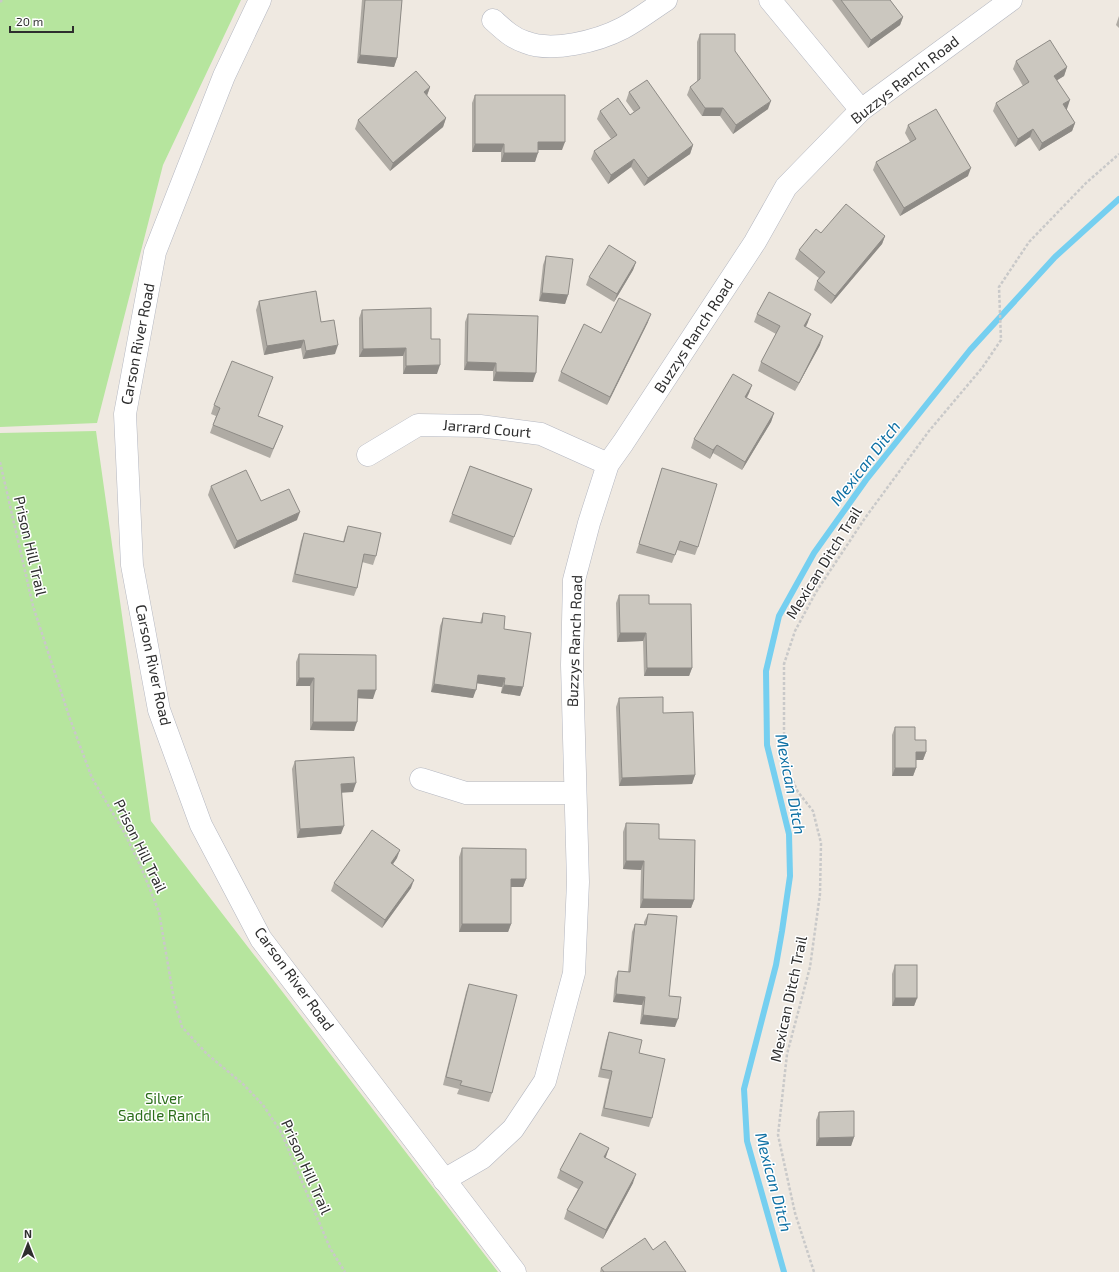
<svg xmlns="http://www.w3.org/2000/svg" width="1119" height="1272" viewBox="0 0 1119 1272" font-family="'Exo 2',sans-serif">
<rect width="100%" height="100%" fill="#efe9e1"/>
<g fill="#b6e59e">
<path d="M 0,0 L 241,0 L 163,165 L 97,423 L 0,427 Z"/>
<path d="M 96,431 L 151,821 L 498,1272 L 0,1272 L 0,433 Z"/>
</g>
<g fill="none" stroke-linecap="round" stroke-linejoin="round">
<path stroke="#75cff0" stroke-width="6" d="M 784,1272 L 747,1141 L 744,1089 L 776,965 L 782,931 L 790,876 L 789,834 L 767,745 L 766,671 L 779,616 L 814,553 L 866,480 L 970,350 L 1055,257 L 1119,199"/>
<g stroke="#b4b7c1" stroke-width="23">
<g id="minor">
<path d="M 260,0 L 224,76 L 155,252 L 125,414 L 132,565 L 159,710 L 201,825 L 261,939 L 515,1272"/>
<path d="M 770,0 L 861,110"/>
<path d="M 493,20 C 503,29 512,38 525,42 C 552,53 598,41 623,28 C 638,20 652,9 666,0"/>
<path d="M 368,455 L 418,425 L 480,426 L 541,434 L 608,464"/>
<path d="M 421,779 L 466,793 L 575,793"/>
<path d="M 444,1180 L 482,1158 L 513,1129 L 545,1081 L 574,973 L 578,882 L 572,665 L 574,580 L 589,523 L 608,464 L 623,443 L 755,242 L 786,187 L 861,110 L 1011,0"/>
</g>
</g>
<g stroke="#c9c9c9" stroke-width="2.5" stroke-dasharray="3 2" stroke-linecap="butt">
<path d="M 0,2 L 2,0"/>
<path d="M 0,462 L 33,606 L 70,719 L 92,778 L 124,832 L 141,867 L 159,912 L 174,1000 L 182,1027 L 207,1054 L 243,1084 L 263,1105 L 281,1132 L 330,1248 L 345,1272"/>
<path d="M 814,1272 L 795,1213 L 778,1135 L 787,1054 L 810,967 L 820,894 L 821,843 L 813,811 L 798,792 L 786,766 L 784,732 L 784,664 L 795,631 L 816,592 L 865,518 L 929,431 L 982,368 L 1001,340 L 999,287 L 1029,242 L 1086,183 L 1119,154"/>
</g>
<use href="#minor" stroke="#fff" stroke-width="22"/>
</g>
<g fill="#afaba4">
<path d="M 362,0 L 402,0 L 397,58 L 394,67 L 357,63 Z"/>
<path d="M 832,0 L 890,0 L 903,17 L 900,25 L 868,48 Z"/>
<path d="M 1119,16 L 1119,28 L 1116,25 Z"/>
<path d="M 700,34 L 735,51 L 768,109 L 733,134 L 720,116 L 702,116 L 687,95 L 690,87 L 697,82 L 697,42 Z"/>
<path d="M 1016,61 L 1067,67 L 1064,76 L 1057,80 L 1067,109 L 1066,109 L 1075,123 L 1072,131 L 1039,151 L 1030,137 L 1015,147 L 993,111 L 996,103 L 1023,86 L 1013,69 Z"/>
<path d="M 430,87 L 427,96 L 446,118 L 443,127 L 390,171 L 355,129 L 358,120 Z"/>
<path d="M 629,92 L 693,145 L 690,154 L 644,186 L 631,167 L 608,184 L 591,159 L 594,151 L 611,139 L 597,119 L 600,111 L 630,115 L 634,112 L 626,101 Z"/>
<path d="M 475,95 L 562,150 L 538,150 L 535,162 L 501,162 L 501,152 L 472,152 L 472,103 Z"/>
<path d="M 908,125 L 968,176 L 900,216 L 873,170 L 876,162 L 910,142 L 905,133 Z"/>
<path d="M 821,233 L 885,236 L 882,244 L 831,304 L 814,290 L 817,281 L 819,278 L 795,259 L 799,250 Z"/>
<path d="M 546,256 L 568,295 L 565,304 L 539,301 L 543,265 Z"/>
<path d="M 636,262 L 633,270 L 614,302 L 586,285 L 589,277 Z"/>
<path d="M 259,301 L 321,322 L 335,354 L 303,359 L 301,348 L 264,355 L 256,310 Z"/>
<path d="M 362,310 L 431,339 L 437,374 L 403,374 L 403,356 L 359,357 L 359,318 Z"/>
<path d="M 468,314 L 533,382 L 493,381 L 493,371 L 464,370 L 465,322 Z"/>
<path d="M 757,314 L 808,322 L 806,327 L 820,345 L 795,391 L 758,371 L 761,362 L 776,334 L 754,322 Z"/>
<path d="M 648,322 L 607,405 L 558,381 L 561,372 L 601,333 Z"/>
<path d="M 752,385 L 749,393 L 747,398 L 774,413 L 771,422 L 742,470 L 713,453 L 710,459 L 691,448 L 694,439 Z"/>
<path d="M 214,405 L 258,416 L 283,426 L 270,458 L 210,433 L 216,416 L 211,414 Z"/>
<path d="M 470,466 L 532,489 L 511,545 L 449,522 Z"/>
<path d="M 662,468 L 698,547 L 695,555 L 677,550 L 672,563 L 636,553 Z"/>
<path d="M 211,486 L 261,501 L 297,520 L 234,549 L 208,495 Z"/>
<path d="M 348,526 L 376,556 L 373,565 L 362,562 L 357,588 L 354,596 L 292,582 L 301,541 L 304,533 L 343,542 L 345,534 Z"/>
<path d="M 619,595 L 649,604 L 692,668 L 689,676 L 644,676 L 643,641 L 617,642 L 616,603 Z"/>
<path d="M 483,613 L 504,629 L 523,687 L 520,696 L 501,693 L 502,687 L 477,683 L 473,698 L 431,692 L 440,626 L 443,618 L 480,623 Z"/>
<path d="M 299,654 L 373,699 L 358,698 L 354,731 L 310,730 L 310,686 L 296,686 L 296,662 Z"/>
<path d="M 619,698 L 663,713 L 695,775 L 692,784 L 619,786 L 616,707 Z"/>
<path d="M 895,727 L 915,740 L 926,752 L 923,760 L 916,760 L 916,768 L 913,776 L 892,776 L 892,735 Z"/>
<path d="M 295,761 L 353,792 L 341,792 L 341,834 L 297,838 L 292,769 Z"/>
<path d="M 626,823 L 659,839 L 694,900 L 691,908 L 640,908 L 641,870 L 623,869 L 623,832 Z"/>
<path d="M 462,848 L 526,879 L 523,887 L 511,887 L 511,924 L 508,932 L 459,932 L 459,857 Z"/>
<path d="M 397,858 L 393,864 L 411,888 L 382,928 L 331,891 L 334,883 Z"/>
<path d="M 648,914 L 669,996 L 675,1027 L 640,1024 L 642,1005 L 613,1002 L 615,979 L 618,971 L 628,972 L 632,932 L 635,924 L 644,925 L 644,922 Z"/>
<path d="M 895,965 L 917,998 L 914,1006 L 892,1006 L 892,974 Z"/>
<path d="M 469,984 L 492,1093 L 489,1102 L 457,1094 L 459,1089 L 443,1085 L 466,992 Z"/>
<path d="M 609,1032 L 639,1053 L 652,1118 L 649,1127 L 601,1116 L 609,1079 L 598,1077 L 606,1041 Z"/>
<path d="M 819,1112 L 854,1137 L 851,1146 L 816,1146 L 816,1120 Z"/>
<path d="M 609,1148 L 605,1158 L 633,1183 L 603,1239 L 564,1219 L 567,1210 L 578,1189 L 557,1178 L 560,1170 Z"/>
<path d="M 653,1250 L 686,1272 L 600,1272 L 601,1268 Z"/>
</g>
<g fill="#8e8b86">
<path d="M 903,17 L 900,25 L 868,48 L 871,40 Z"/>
<path d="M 360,55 L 397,58 L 394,67 L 357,63 Z"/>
<path d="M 1067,67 L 1064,76 L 1051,84 L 1054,76 Z"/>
<path d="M 430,87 L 427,95 L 421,101 L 424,92 Z"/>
<path d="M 1070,100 L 1067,109 L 1060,113 L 1063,104 Z"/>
<path d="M 771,101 L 768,109 L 733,134 L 736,125 Z"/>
<path d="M 705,108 L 723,108 L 720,116 L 702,116 Z"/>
<path d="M 446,118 L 443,127 L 390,171 L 393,163 Z"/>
<path d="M 1075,123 L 1072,131 L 1039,151 L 1042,143 Z"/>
<path d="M 1033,129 L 1030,137 L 1015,147 L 1018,139 Z"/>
<path d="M 538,142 L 565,142 L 562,150 L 535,150 Z"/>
<path d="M 475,144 L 504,144 L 501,152 L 472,152 Z"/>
<path d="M 693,145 L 690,154 L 644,186 L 648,178 Z"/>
<path d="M 504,153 L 538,153 L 535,162 L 501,162 Z"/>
<path d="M 634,159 L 631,167 L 608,184 L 611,175 Z"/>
<path d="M 971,168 L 968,176 L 900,216 L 904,208 Z"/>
<path d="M 885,236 L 882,244 L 831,304 L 835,296 Z"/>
<path d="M 636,262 L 633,270 L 614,302 L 617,294 Z"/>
<path d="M 542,293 L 568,295 L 565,304 L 539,301 Z"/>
<path d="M 651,314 L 648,322 L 607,405 L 610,397 Z"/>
<path d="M 811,314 L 808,322 L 801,335 L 804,326 Z"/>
<path d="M 823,336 L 820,345 L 795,391 L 799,383 Z"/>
<path d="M 304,340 L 301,348 L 264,355 L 267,346 Z"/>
<path d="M 338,345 L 335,354 L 303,359 L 306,351 Z"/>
<path d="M 406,348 L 403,356 L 359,357 L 363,349 Z"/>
<path d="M 467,362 L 496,363 L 493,371 L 464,370 Z"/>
<path d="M 440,365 L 437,374 L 403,374 L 406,366 Z"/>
<path d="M 496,372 L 536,373 L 533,382 L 493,381 Z"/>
<path d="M 752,385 L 749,393 L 742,405 L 745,397 Z"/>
<path d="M 774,413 L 771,422 L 742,470 L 745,462 Z"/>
<path d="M 717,445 L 710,459 L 713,450 Z"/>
<path d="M 300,512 L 297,520 L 234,549 L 237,541 Z"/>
<path d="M 620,633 L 646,633 L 643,641 L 617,642 Z"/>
<path d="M 647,668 L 692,668 L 689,676 L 644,676 Z"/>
<path d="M 478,675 L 505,678 L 502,687 L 475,683 Z"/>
<path d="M 299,678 L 314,678 L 310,686 L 296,686 Z"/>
<path d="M 434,684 L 476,690 L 473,698 L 431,692 Z"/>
<path d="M 504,685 L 523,687 L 520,696 L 501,693 Z"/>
<path d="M 358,690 L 376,690 L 373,699 L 355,698 Z"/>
<path d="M 313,722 L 357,722 L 354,731 L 310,730 Z"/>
<path d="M 916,752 L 926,752 L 923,760 L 913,760 Z"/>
<path d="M 895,768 L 916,768 L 913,776 L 892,776 Z"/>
<path d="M 695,775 L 692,784 L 619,786 L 622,778 Z"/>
<path d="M 356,783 L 353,792 L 338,793 L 341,784 Z"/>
<path d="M 344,826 L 341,834 L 297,838 L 300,829 Z"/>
<path d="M 400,850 L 397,858 L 388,871 L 391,863 Z"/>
<path d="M 626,861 L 644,861 L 641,870 L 623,869 Z"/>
<path d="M 511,879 L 526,879 L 523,887 L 508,887 Z"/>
<path d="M 414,880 L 411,888 L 382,928 L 385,920 Z"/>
<path d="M 643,899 L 694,900 L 691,908 L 640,908 Z"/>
<path d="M 462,924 L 511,924 L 508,932 L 459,932 Z"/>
<path d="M 616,994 L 645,997 L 642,1005 L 613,1002 Z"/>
<path d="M 895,998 L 917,998 L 914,1006 L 892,1006 Z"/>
<path d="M 643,1015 L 678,1019 L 675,1027 L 640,1024 Z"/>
<path d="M 854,1137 L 851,1146 L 816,1146 L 819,1138 Z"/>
<path d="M 609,1148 L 606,1157 L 601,1166 L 604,1157 Z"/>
<path d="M 636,1174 L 633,1183 L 603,1239 L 606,1230 Z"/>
</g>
<g fill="#cbc7bf" stroke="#8e8b86">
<path d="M 365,0 L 402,0 L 397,58 L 360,55 Z"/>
<path d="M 841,0 L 890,0 L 903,17 L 871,40 Z"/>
<path d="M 700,34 L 735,34 L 735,51 L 771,101 L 736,125 L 723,108 L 705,108 L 690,87 L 700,79 Z"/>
<path d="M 1050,40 L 1067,67 L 1054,76 L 1070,100 L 1063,104 L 1075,123 L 1042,143 L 1033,129 L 1018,139 L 996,103 L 1029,82 L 1016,61 Z"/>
<path d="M 416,71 L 430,87 L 424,92 L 446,118 L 393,163 L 358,120 Z"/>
<path d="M 647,80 L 693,145 L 648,178 L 634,159 L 611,175 L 594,151 L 617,135 L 600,111 L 618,98 L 630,115 L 640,108 L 629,92 Z"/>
<path d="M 475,95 L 565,95 L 565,142 L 538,142 L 538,153 L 504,153 L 504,144 L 475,144 Z"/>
<path d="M 936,109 L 971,168 L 904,208 L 876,162 L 916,139 L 908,125 Z"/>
<path d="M 846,204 L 885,236 L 835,296 L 817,281 L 825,272 L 799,250 L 816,229 L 821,233 Z"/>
<path d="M 609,245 L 636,262 L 617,294 L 589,277 Z"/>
<path d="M 546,256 L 573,259 L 568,295 L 542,293 Z"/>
<path d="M 316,291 L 321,322 L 334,320 L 338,345 L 306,351 L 304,340 L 267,346 L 259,301 Z"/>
<path d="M 769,292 L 811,314 L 804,326 L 823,336 L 799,383 L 761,362 L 780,326 L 757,314 Z"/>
<path d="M 619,298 L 651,314 L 610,397 L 561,372 L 584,324 L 601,333 Z"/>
<path d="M 431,308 L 431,339 L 440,339 L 440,365 L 406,366 L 406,348 L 363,349 L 362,310 Z"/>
<path d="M 468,314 L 538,316 L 536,373 L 496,372 L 496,363 L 467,362 Z"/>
<path d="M 232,361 L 273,377 L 258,416 L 283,426 L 273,449 L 213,425 L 220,408 L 214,405 Z"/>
<path d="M 733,374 L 752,385 L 745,397 L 774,413 L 745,462 L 717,445 L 713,450 L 694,439 Z"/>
<path d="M 470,466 L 532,489 L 514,537 L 452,514 Z"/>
<path d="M 662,468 L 717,484 L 698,547 L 680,541 L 675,555 L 639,544 Z"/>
<path d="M 246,470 L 261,501 L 289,489 L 300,512 L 237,541 L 211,486 Z"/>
<path d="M 348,526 L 381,533 L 376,556 L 364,554 L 357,588 L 295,574 L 304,533 L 344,542 Z"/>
<path d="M 619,595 L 649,595 L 649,604 L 691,604 L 692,668 L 647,668 L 646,633 L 620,633 Z"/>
<path d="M 483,613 L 505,616 L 504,629 L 531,633 L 523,687 L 504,685 L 505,678 L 478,675 L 476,690 L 434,684 L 443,618 L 482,623 Z"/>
<path d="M 299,654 L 376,655 L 376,690 L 358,690 L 357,722 L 313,722 L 314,678 L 299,678 Z"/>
<path d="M 663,697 L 663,713 L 693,712 L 695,775 L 622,778 L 619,698 Z"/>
<path d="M 895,727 L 915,727 L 915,740 L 926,740 L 926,752 L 916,752 L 916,768 L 895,768 Z"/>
<path d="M 354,757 L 356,783 L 341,784 L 344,826 L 300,829 L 295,761 Z"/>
<path d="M 626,823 L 659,824 L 659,839 L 695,840 L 694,900 L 643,899 L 644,861 L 626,861 Z"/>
<path d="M 372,830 L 400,850 L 391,863 L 414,880 L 385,920 L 334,883 Z"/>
<path d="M 462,848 L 526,849 L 526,879 L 511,879 L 511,924 L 462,924 Z"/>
<path d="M 648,914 L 677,916 L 669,996 L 681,997 L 678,1019 L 643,1015 L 645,997 L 616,994 L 618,971 L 630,972 L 635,924 L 646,925 Z"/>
<rect x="895" y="965" width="22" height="33"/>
<path d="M 469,984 L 517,995 L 492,1093 L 460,1085 L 462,1081 L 446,1077 Z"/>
<path d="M 609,1032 L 642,1040 L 639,1053 L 665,1059 L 652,1118 L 604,1108 L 612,1071 L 601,1069 Z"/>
<path d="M 854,1111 L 854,1137 L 819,1138 L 819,1112 Z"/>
<path d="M 580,1133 L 609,1148 L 604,1157 L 636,1174 L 606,1230 L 567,1210 L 583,1182 L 560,1170 Z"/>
<path d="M 645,1238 L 653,1250 L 665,1241 L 686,1272 L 604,1272 L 601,1268 Z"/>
</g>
<g text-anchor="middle" stroke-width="3" stroke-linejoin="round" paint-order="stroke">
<g font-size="15" fill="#2e2e2e" stroke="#fff">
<text transform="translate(905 80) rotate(-38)" y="5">Buzzys Ranch Road</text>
<text transform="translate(694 336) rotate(-57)" y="5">Buzzys Ranch Road</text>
<text transform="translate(138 344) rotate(-79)" y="5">Carson River Road</text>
<text transform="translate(487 429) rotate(5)" y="5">Jarrard Court</text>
<text transform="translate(30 546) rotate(77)" y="5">Prison Hill Trail</text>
<text transform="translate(824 563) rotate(-58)" y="5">Mexican Ditch Trail</text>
<text transform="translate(575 641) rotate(-88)" y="5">Buzzys Ranch Road</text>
<text transform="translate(153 665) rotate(78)" y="5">Carson River Road</text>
<text transform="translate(140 846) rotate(64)" y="5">Prison Hill Trail</text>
<text transform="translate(294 979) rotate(54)" y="5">Carson River Road</text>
<text transform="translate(789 999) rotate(-78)" y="5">Mexican Ditch Trail</text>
<text transform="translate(306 1167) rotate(66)" y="5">Prison Hill Trail</text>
</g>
<g font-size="15" fill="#2c6e1b" stroke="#fff">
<text x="164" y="1104">Silver<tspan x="164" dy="17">Saddle Ranch</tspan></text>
</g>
<g font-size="16" font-style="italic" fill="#0d6fa3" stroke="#fff">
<text transform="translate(865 463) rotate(-52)" y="6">Mexican Ditch</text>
<text transform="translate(791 784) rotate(79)" y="6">Mexican Ditch</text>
<text transform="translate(774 1182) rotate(75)" y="6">Mexican Ditch</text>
</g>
</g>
<g transform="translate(28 1244)" stroke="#ffffff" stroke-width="3" paint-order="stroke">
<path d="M0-3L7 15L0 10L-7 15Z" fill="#2e2e2e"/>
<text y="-6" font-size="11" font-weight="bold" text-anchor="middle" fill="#2e2e2e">N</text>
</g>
<path d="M10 26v6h63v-6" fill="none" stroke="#2e2e2e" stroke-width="2"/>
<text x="16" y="26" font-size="12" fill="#2e2e2e" stroke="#ffffff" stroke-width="3" paint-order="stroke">20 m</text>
</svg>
